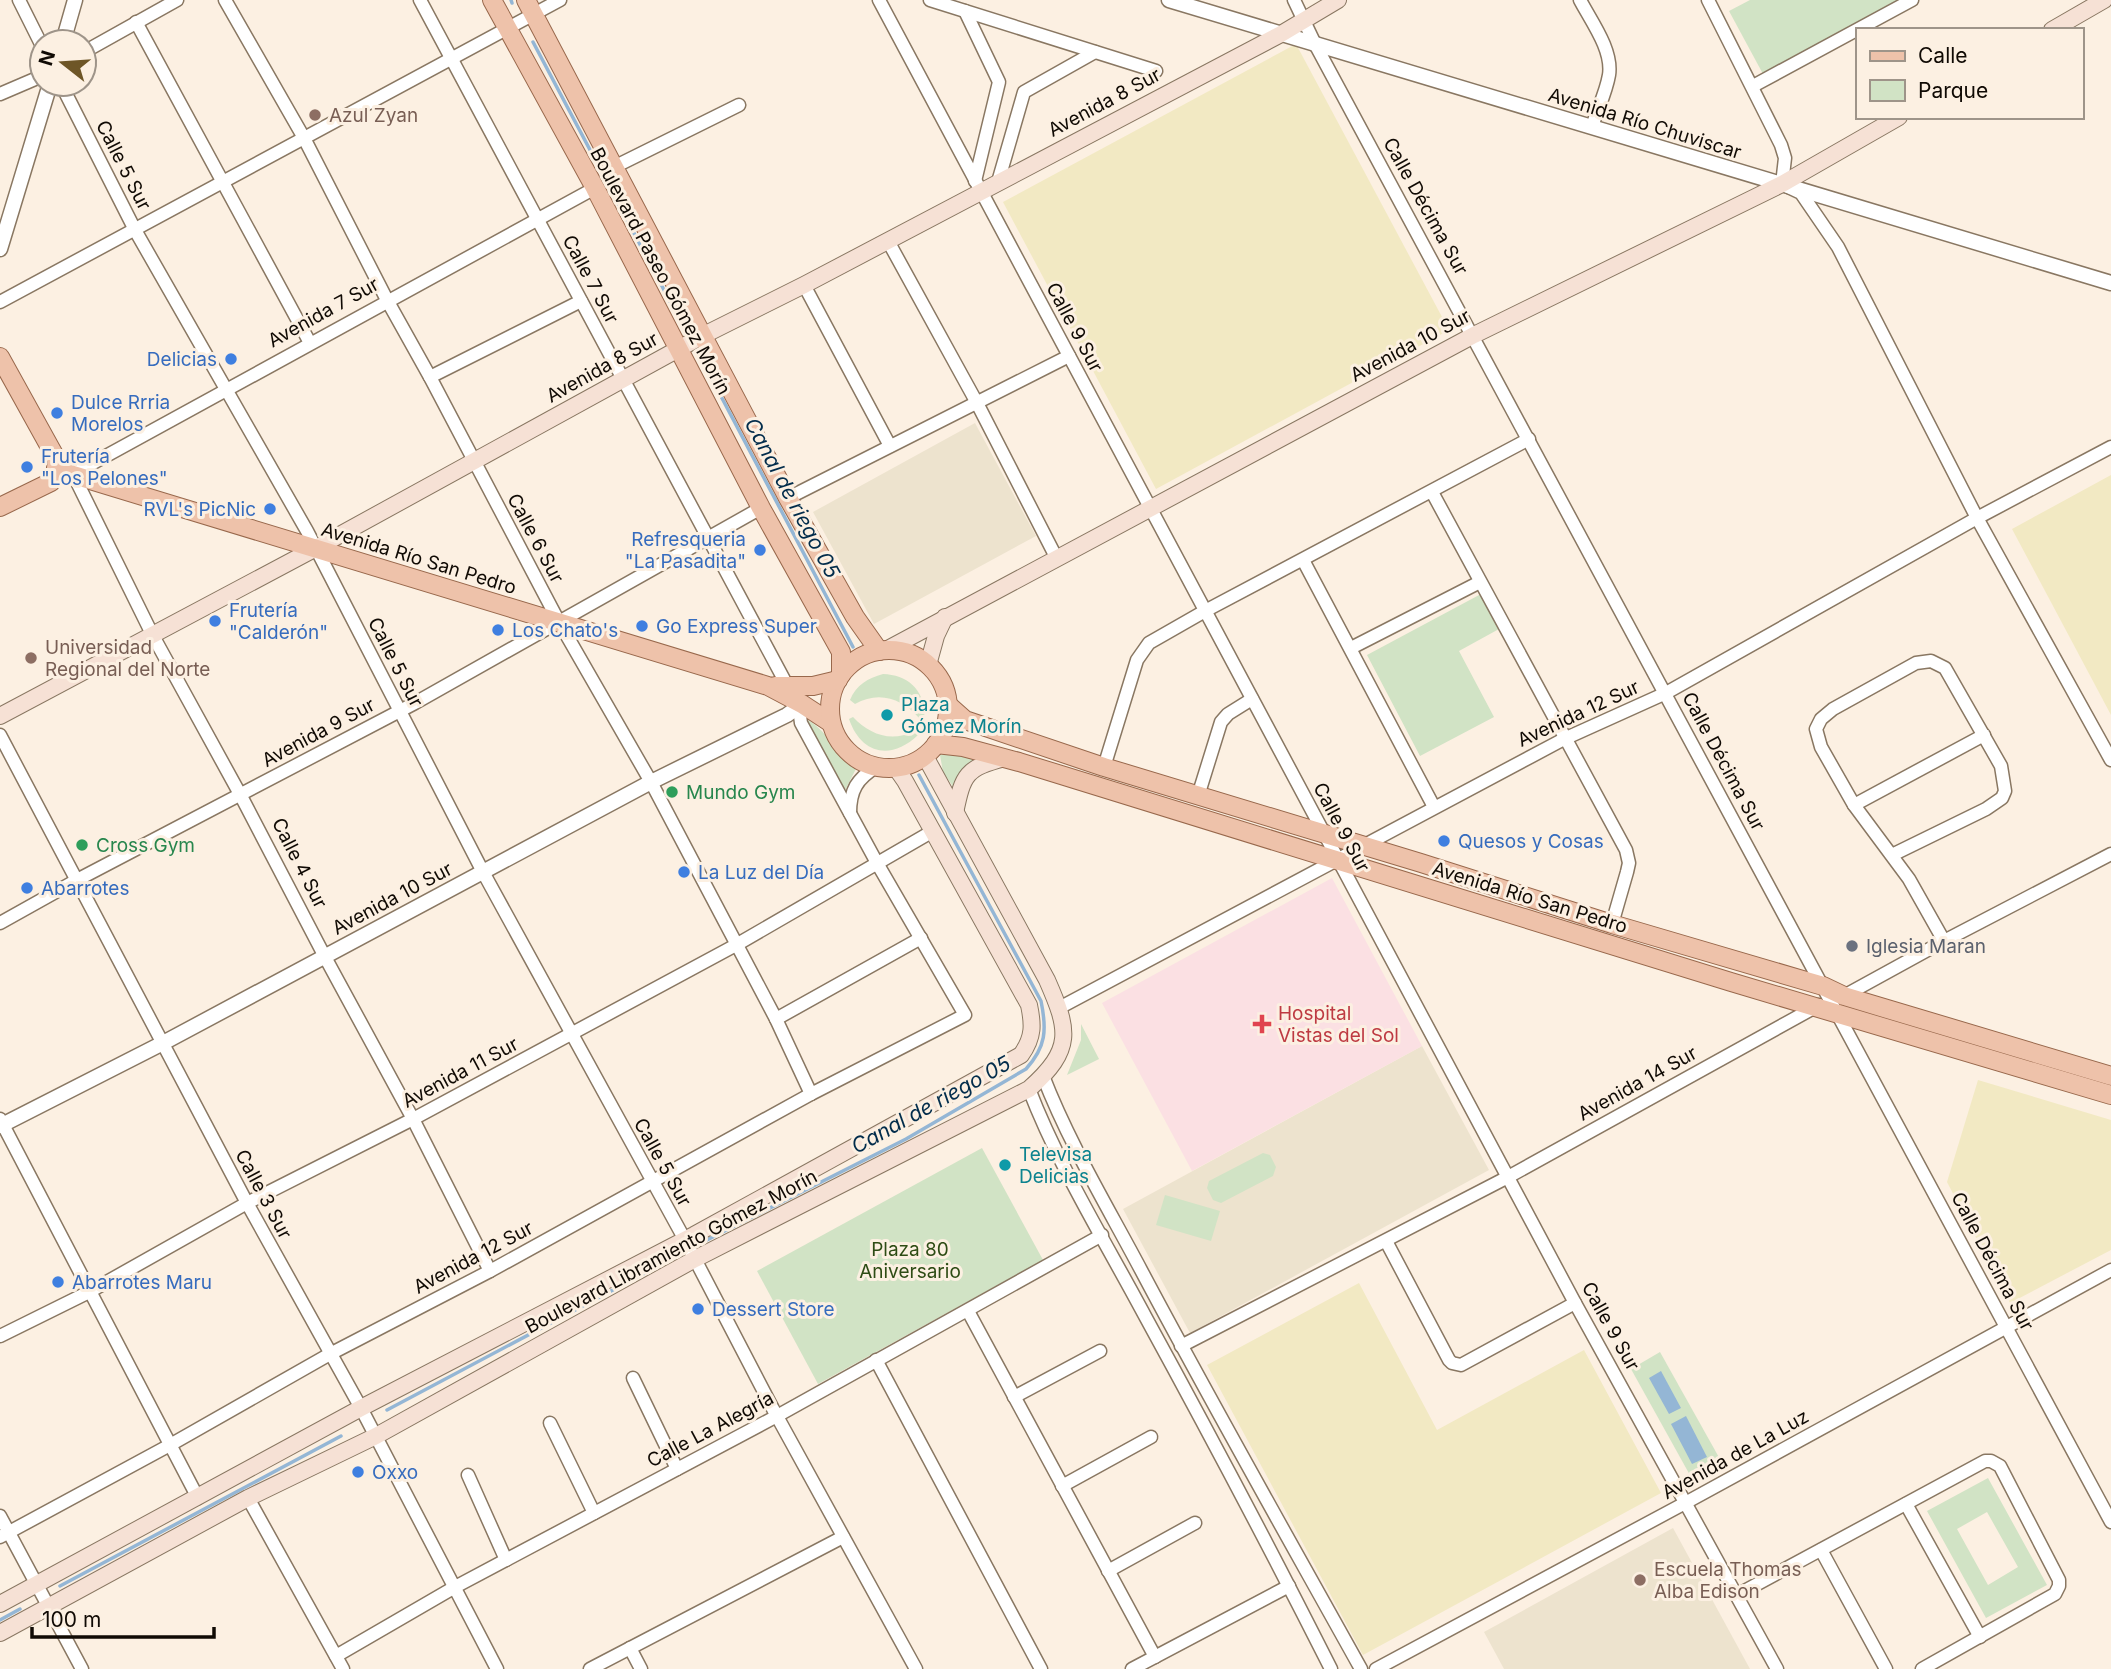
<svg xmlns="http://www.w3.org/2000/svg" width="2111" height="1669" viewBox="0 0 2111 1669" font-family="Inter,sans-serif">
<rect width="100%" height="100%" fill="#fcf0e2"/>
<g fill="#ede3ce">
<path d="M 975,423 L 1036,536 L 874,624 L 813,512 Z"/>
<path d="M 1422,1046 L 1489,1170 L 1190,1333 L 1123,1209 Z"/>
<path d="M 1673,1528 L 1750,1669 L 1504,1669 L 1484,1632 Z"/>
</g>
<path fill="#fbe0e3" d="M 1332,878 L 1422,1046 L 1192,1171 L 1102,1003 Z"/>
<g fill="#d1e3c5" fill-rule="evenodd">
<path d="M 1750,0 L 1898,0 L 1763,74 L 1729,11 Z"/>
<path d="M 1481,594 L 1499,629 L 1459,651 L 1494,717 L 1420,756 L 1367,655 Z"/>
<path d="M 883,674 C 907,675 923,688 925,714 L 919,718 C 903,699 879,690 855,704 L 850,700 C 856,685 868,678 883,674 Z"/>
<path d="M 853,717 C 869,734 891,743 914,731 L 918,735 C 891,761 861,754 849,719 Z"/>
<path d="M 804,718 C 827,729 835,753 857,767 L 844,792 Z"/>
<path d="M 955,752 L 977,759 C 964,766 958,774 954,788 L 943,772 L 940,755 Z"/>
<path d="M 1081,1024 L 1099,1059 L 1067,1075 L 1081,1040 Z"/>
<path d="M 982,1148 L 1043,1260 L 818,1384 L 757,1271 Z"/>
<path d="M 1263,1153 L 1270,1155 L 1276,1167 L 1273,1176 L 1221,1203 L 1213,1200 L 1207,1188 L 1209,1181 Z"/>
<path d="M 1165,1195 L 1220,1211 L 1211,1241 L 1156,1225 Z"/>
<path d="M 1660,1352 L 1721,1461 L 1691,1477 L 1631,1369 Z"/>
<path d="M 1988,1478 L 2047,1585 L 1986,1618 L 1927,1511 ZM 1987,1512 L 2018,1567 L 1988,1585 L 1957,1529 Z"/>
</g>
<g fill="#f2e9c3">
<path d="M 1296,44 L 1449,330 L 1156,489 L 1003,202 Z"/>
<path d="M 2111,475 L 2111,715 L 2012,529 Z"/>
<path d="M 1978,1080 L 2111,1120 L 2111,1250 L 2010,1303 L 1947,1182 Z"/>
<path d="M 1359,1283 L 1437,1430 L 1584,1350 L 1661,1493 L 1363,1655 L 1207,1365 Z"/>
</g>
<g fill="#94b6d5">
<path d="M 1661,1371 L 1681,1408 L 1669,1414 L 1649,1378 Z"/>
<path d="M 1686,1416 L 1707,1457 L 1692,1464 L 1671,1424 Z"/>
</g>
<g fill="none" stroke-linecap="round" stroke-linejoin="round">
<g stroke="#94b6d5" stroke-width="3.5">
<path d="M 511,0 L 512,3"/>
<path d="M 533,42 L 682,324"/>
<path d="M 704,364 L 853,647"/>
<path d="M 705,1241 L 906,1139 L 1026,1069 C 1046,1047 1047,1030 1041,1001 L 919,775"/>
<path d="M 387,1410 L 673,1258"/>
<path d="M 60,1586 L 341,1436"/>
<path d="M 0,1620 L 20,1609"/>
</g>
<g stroke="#897762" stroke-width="15">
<g id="minor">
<path d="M 19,0 L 42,46"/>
<path d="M 225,0 L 304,138 L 387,300 L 430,377 L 559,622 L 651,782 L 776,1019 L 811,1094"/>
<path d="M 420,0 L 788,687"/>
<path d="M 879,0 L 1575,1303 L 1777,1669"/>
<path d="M 930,0 L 1156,71"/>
<path d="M 1294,0 L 1315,44 L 2111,1522"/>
<path d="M 1580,0 C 1591,21 1613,50 1609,75 C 1606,93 1597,110 1592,127"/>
<path d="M 1708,0 L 1781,145 L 1785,158 L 1782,184 L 1801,193 L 1838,247 L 1977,518 L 2111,760"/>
<path d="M 965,11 L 999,82 L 975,181"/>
<path d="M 136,22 L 310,343"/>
<path d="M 84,52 L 177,0"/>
<path d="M 61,84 L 135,230 L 307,531 L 483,872 L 685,1240 L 773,1409 L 916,1669"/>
<path d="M 1753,86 L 1912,0"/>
<path d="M 0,94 L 42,76"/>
<path d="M 614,167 L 739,105"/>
<path d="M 998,182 L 1024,92 L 1095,52"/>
<path d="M 888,241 L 977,403 L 1056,557"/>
<path d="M 804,285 L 890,446"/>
<path d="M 0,302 L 560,0"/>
<path d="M 430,377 L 581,301"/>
<path d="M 1432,492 L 1626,850 L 1629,863 L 1627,872 L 1612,924"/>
<path d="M 788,498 L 1069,356"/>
<path d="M 1303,560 L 1434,807"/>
<path d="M 1351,648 L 1480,582"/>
<path d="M 0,735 L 247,1203 L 361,1408 L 497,1669"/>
<path d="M 1104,767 L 1137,660 L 1149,643 L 1205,611 L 1529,439"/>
<path d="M 1198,796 L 1221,722 L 1228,714 L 1252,699"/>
<path d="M 1854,805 L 1984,735"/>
<path d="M 850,813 C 850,790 857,779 876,767"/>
<path d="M 1892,855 L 1986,809 L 2002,798 L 2005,791 L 2001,766 L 1945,668 L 1931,661 L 1916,663 L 1833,709 L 1821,719 L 1816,729 L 1821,747 L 1854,805 L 1909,879 L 1944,941"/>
<path d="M 0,923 L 77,880 L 415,703 L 761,508"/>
<path d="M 1842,997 L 1944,941 L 2111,854"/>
<path d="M 1059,1008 L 1564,739 L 1666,693 L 1977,518 L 2111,447"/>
<path d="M 776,1019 L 921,938"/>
<path d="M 1043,1076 C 1069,1143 1107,1206 1141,1270 C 1212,1404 1287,1536 1361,1669"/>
<path d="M 1029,1089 C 1058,1165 1106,1243 1145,1316 C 1209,1433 1271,1550 1331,1669"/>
<path d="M 0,1119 L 198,1498"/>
<path d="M 1386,1241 L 1449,1360 L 1452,1363 L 1461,1365 L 1575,1303"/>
<path d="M 490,1271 L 413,1119 L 325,957 L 241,796 L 152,634 L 73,474 L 595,188"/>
<path d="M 968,1311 L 1155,1657"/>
<path d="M 0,1336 L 89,1292 L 247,1203 L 413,1119 L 736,945 L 933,831"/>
<path d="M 1181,1346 L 1508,1177 L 1819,1005"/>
<path d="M 876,1360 L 1041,1669"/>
<path d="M 633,1378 L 677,1469"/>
<path d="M 1014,1397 L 1100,1351"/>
<path d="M 550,1423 L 594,1513"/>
<path d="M 468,1475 L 506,1560"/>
<path d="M 1062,1486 L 1151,1437"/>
<path d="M 248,1498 L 343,1669"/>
<path d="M 1906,1504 L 1980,1637"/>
<path d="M 0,1516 L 82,1669"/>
<path d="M 0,1537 L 170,1445 L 330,1354 L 490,1271 L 811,1094 L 965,1015 L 877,863 L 801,723 L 800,716 L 802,704"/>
<path d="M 1821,1550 L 1886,1669"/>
<path d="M 1108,1571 L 1195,1523"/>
<path d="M 1737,1595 L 1985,1461 L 1991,1461 L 2000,1466 L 2059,1580 L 2059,1586 L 2055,1594 L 1922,1669"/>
<path d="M 630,1648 L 641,1669"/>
<path d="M 336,1656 L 455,1587 L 777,1416 L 1102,1235"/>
<path d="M 590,1669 L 843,1537"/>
<path d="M 1132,1669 L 1289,1586"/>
<path d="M 1376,1669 L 1687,1502 L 2111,1270"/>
</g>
</g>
<g stroke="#897762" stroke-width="17">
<g id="tertiary">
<path d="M 1169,0 L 2111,283"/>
<path d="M 63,42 L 75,0"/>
<path d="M 0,249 L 50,84"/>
<path d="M 0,1126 L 163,1043 L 651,782 L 787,715 L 802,704"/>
</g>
</g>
<g stroke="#897762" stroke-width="18">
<g id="secondary">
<path d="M 2052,30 L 2104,0"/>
<path d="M 886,650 L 1474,335 L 1782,184 L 1899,117"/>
<path d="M 928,665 L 936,636 L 945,617"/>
<path d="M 0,716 L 316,548 L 702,336 L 804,285 L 1281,34 L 1338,0"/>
<path d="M 955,813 C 963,774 966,768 1005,758"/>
<path d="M 0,1604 L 361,1408 L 694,1235 L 1021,1055 C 1034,1037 1033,1024 1029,1005 L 905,781 L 896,768"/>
<path d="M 0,1633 L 248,1498 L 376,1436 L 695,1259 L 1029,1089 C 1074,1049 1069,1030 1047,980 L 925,756"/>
</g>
</g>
<g stroke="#98684c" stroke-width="20">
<g id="primary">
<path d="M 492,0 L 595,188 L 761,508 L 841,652 L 841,675"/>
<path d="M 526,0 L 788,498 L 855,617 L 879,651"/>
<path d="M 0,357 L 57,460 L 55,476 L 51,482 L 0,507"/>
<path d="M 57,470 L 768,686 L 802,704 L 831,723"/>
<circle cx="889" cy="709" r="59"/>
<path d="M 775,686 L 813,686 L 838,680"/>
<path d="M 947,704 L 965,720 L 1104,767 L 1421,863 L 1612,924 L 1823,986 L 1844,996 L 2111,1076"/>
<path d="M 936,744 L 963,747 L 1019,762 L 1731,982 L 2111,1095"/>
</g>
</g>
<use href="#minor" stroke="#fff" stroke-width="12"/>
<use href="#tertiary" stroke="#fff" stroke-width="14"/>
<use href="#secondary" stroke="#f6e1d5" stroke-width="16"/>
<use href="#primary" stroke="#eec2aa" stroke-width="18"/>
</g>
<g fill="#8d6e63" stroke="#fcf0e2" stroke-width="2.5">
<circle cx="315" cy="115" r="7"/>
<circle cx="31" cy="658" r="7"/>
<circle cx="1640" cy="1580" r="7"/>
</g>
<g fill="#3f7fe0" stroke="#fcf0e2" stroke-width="2.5">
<circle cx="231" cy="359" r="7"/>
<circle cx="57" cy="413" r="7"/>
<circle cx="27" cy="467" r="7"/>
<circle cx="270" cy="509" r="7"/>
<circle cx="760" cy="550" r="7"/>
<circle cx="215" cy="621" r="7"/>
<circle cx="642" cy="626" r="7"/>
<circle cx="498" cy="630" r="7"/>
<circle cx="1444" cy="841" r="7"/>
<circle cx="684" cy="872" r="7"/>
<circle cx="27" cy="888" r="7"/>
<circle cx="58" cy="1282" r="7"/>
<circle cx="698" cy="1309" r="7"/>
<circle cx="358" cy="1472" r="7"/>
</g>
<g fill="#0f9aa8" stroke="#fcf0e2" stroke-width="2.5">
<circle cx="887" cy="715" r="7"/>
<circle cx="1005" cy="1165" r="7"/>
</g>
<g fill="#2e9e5b" stroke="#fcf0e2" stroke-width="2.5">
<circle cx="672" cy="792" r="7"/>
<circle cx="82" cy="845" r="7"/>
</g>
<circle fill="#6b7280" stroke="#fcf0e2" stroke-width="2.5" cx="1852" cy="946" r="7"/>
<path fill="#e0444e" stroke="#fcf0e2" stroke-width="2.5" d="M1258.5 1013.5h7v7h7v7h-7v7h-7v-7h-7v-7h7z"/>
<g text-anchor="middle" stroke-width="6" stroke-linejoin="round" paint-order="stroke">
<g font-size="19" fill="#100a04" stroke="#fcf0e2">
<text transform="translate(1104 102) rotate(-28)" y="7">Avenida 8 Sur</text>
<text transform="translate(1645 123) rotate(17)" y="7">Avenida Río Chuviscar</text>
<text transform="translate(124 165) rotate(63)" y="7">Calle 5 Sur</text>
<text transform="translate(1426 206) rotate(61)" y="7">Calle Décima Sur</text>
<text transform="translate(661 271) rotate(62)" y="7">Boulevard Paseo Gómez Morín</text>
<text transform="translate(591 279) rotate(62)" y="7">Calle 7 Sur</text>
<text transform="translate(323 312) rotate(-29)" y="7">Avenida 7 Sur</text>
<text transform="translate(1075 327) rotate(62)" y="7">Calle 9 Sur</text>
<text transform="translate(1410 345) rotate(-28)" y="7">Avenida 10 Sur</text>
<text transform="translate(602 367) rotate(-29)" y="7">Avenida 8 Sur</text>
<text transform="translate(536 538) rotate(62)" y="7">Calle 6 Sur</text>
<text transform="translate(419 558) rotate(17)" y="7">Avenida Río San Pedro</text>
<text transform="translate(396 662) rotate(63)" y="7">Calle 5 Sur</text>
<text transform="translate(1578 713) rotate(-25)" y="7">Avenida 12 Sur</text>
<text transform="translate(318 732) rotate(-28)" y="7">Avenida 9 Sur</text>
<text transform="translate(1724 761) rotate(62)" y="7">Calle Décima Sur</text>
<text transform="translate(1342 827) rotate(62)" y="7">Calle 9 Sur</text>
<text transform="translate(300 863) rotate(63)" y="7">Calle 4 Sur</text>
<text transform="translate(1530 897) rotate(17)" y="7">Avenida Río San Pedro</text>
<text transform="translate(392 898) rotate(-28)" y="7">Avenida 10 Sur</text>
<text transform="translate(460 1072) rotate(-28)" y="7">Avenida 11 Sur</text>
<text transform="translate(1637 1083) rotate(-29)" y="7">Avenida 14 Sur</text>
<text transform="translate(663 1162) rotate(61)" y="7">Calle 5 Sur</text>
<text transform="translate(264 1194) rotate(62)" y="7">Calle 3 Sur</text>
<text transform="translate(671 1251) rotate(-28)" y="7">Boulevard Libramiento Gómez Morín</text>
<text transform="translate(473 1257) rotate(-28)" y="7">Avenida 12 Sur</text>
<text transform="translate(1993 1261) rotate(62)" y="7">Calle Décima Sur</text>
<text transform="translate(1611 1326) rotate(61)" y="7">Calle 9 Sur</text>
<text transform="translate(710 1429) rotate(-28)" y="7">Calle La Alegría</text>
<text transform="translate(1735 1454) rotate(-29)" y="7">Avenida de La Luz</text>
</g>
<g font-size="19" fill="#785e54" stroke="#fcf0e2" text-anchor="start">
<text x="329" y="122">Azul Zyan</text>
<text x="45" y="654">Universidad<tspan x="45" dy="22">Regional del Norte</tspan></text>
<text x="1654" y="1576">Escuela Thomas<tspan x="1654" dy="22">Alba Edison</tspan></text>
</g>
<g font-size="19" fill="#366cbe" stroke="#fcf0e2" text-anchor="start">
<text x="217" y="366" text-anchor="end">Delicias</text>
<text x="71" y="409">Dulce Rrria<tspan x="71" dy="22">Morelos</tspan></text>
<text x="41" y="463">Frutería<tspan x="41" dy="22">"Los Pelones"</tspan></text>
<text x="256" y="516" text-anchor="end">RVL's PicNic</text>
<text x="746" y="546" text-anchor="end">Refresqueria<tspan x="746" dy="22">"La Pasadita"</tspan></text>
<text x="229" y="617">Frutería<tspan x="229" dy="22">"Calderón"</tspan></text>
<text x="656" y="633">Go Express Super</text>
<text x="512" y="637">Los Chato's</text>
<text x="1458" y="848">Quesos y Cosas</text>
<text x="698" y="879">La Luz del Día</text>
<text x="41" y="895">Abarrotes</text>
<text x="72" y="1289">Abarrotes Maru</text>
<text x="712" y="1316">Dessert Store</text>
<text x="372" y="1479">Oxxo</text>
</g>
<g font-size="19" fill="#0d838f" stroke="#fcf0e2" text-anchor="start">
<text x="901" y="711">Plaza<tspan x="901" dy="22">Gómez Morín</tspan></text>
<text x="1019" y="1161">Televisa<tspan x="1019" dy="22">Delicias</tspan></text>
</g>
<g font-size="19" fill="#27864d" stroke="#fcf0e2" text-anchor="start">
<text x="686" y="799">Mundo Gym</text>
<text x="96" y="852">Cross Gym</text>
</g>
<g font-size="19" fill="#5b616d" stroke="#fcf0e2" text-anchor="start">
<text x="1866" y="953">Iglesia Maran</text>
</g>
<g font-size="19" fill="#be3a42" stroke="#fcf0e2" text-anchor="start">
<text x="1278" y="1020">Hospital<tspan x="1278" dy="22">Vistas del Sol</tspan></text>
</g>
<g font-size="19" fill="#2e4c15" stroke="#fcf0e2">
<text x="910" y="1256">Plaza 80<tspan x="910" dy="22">Aniversario</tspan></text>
</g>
<g font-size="21" font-style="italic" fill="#022c4b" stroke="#fcf0e2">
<text transform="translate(792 498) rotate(62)" y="7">Canal de riego 05</text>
<text transform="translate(931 1105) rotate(-29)" y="7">Canal de riego 05</text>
</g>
</g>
<rect x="1856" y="28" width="228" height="91" fill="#fcf0e2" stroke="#9e9489" stroke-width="2"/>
<rect x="1870" y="51" width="35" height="10" fill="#eec2aa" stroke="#9e9489" stroke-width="2"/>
<text x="1918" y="63" font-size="21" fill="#100a04">Calle</text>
<rect x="1870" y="80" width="35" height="21" fill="#d1e3c5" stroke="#9e9489" stroke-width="2"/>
<text x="1918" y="98" font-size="21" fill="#100a04">Parque</text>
<g transform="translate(63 63) rotate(287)"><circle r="33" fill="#fcf0e2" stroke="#9e9489" stroke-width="2"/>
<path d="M0-5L12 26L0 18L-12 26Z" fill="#6e5627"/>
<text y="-10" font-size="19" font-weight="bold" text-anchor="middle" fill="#100a04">N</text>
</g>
<path d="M32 1627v10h182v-10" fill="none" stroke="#100a04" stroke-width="3.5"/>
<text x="42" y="1627" font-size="21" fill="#100a04" stroke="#fcf0e2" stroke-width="5" paint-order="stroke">100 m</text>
</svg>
